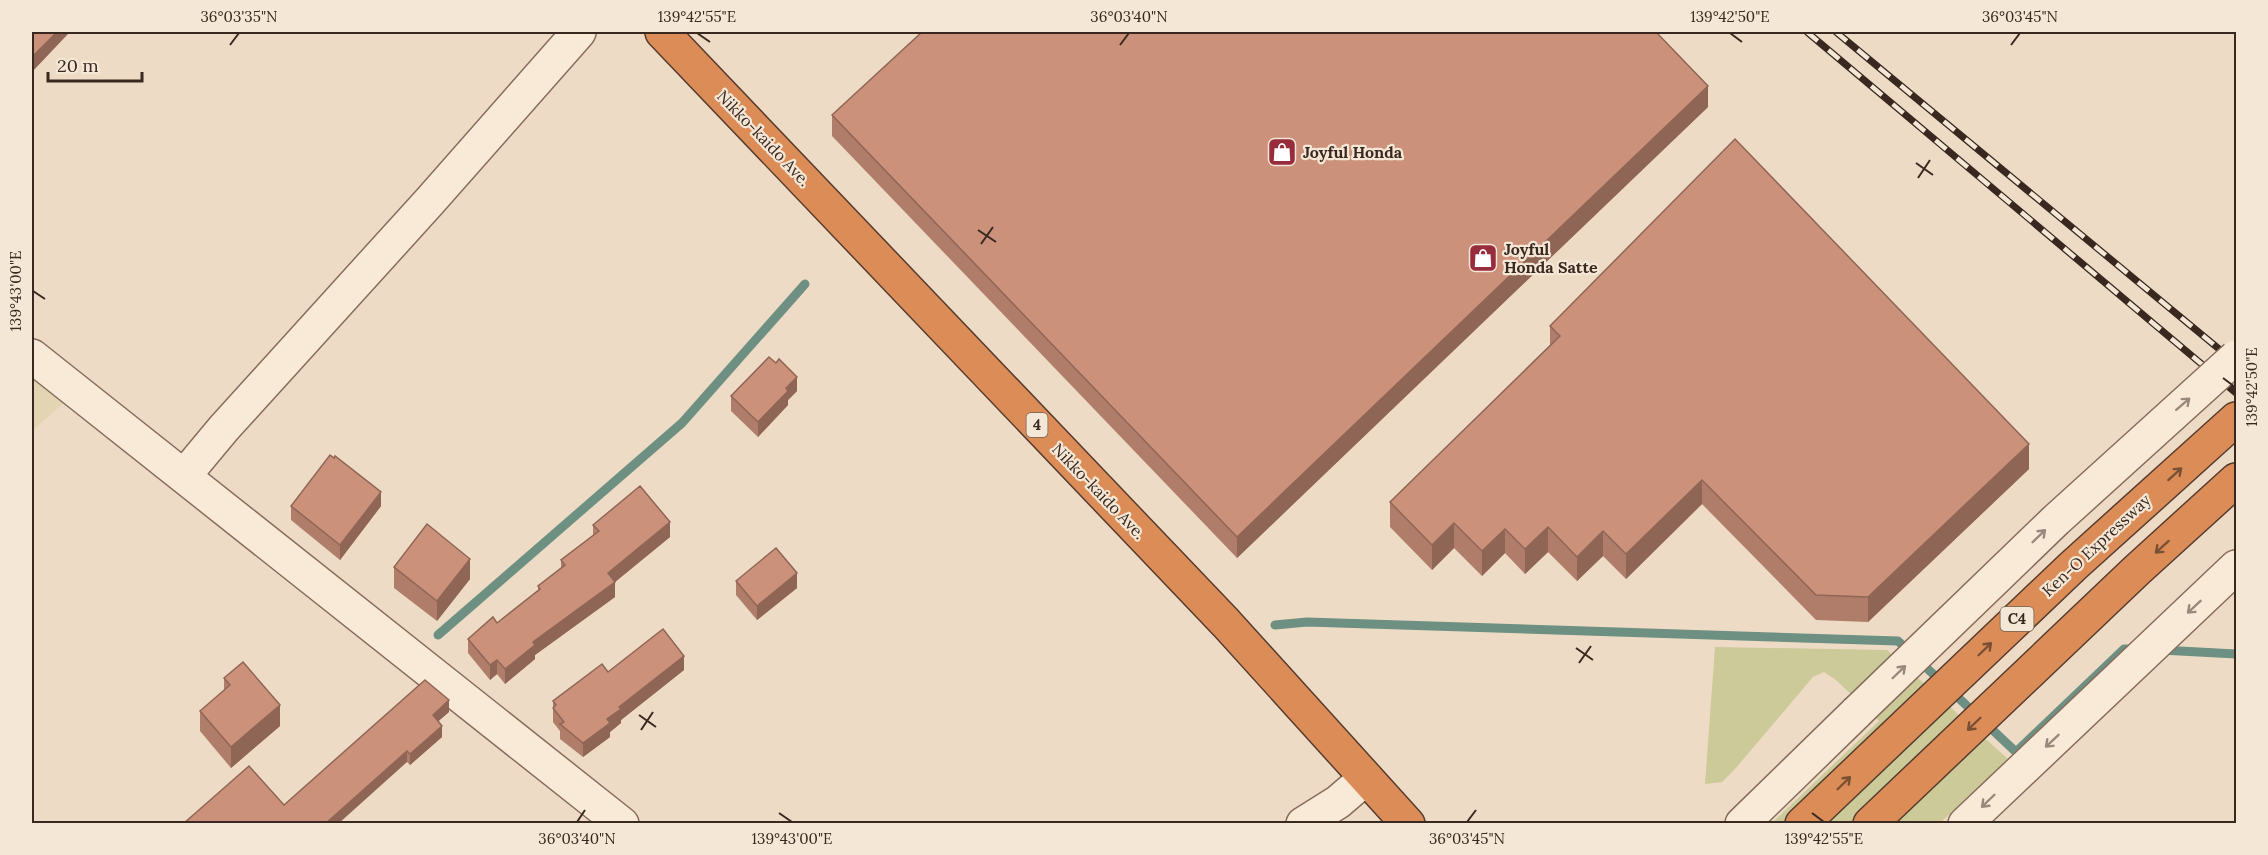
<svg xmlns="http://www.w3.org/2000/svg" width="2268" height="855" viewBox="0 0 2268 855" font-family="Lora,serif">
<rect width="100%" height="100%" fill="#eedbc5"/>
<path fill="#e3d4b2" d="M 32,370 L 67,400 L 32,431 Z"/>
<path fill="#ccca99" d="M 1715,647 L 1887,650 L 2009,760 L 1940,823 L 1772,823 L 1879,721 L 1836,680 L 1824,672 L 1813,677 L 1735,769 L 1722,782 L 1705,784 Z"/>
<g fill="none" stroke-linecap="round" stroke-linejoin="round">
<g stroke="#6d9082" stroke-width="9">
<path d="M 1275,625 L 1307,622 L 1898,641 L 2016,752 L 2124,649 L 2138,649"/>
<path d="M 438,635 L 682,423 L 805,284"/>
<path d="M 2161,650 L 2236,654"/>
</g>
<g stroke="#896c5b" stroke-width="36">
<g id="minor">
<path d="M 32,356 L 622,824"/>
<path d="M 184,476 L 224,428 L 430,201 L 579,32"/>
<path d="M 1303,824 L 1338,802 L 1366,778"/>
<path d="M 1742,824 L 1857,712"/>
<path d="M 1965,824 L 2236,567"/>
</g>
</g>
<g stroke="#573c2f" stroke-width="36">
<g id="highway">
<path d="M 662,32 L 1226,623 L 1408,824"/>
<path d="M 1802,824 L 2073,566 L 2236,419"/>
<path d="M 1870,824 L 2137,570 L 2236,480"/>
</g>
</g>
<use href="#minor" stroke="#f9ead8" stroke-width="33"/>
<use href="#highway" stroke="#dc8d57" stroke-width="33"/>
<g stroke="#39281f" stroke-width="7">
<g id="rail">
<path d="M 1807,32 L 2236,393"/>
<path d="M 1836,32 L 2236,363"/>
</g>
</g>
<use href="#rail" stroke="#f5e7d5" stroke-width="4.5" stroke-dasharray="14" stroke-linecap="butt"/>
<g stroke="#896c5b" stroke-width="36" stroke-linecap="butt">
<path id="minor-bridge" d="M 1857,712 L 2056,520 L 2236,357"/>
</g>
<use href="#minor-bridge" stroke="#f9ead8" stroke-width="33"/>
</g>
<g fill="#af7d6a">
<path d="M 1708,107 L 1237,558 L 832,136 L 832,115 Z"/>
<path d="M 1550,326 L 2029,469 L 1868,622 L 1816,620 L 1702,504 L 1626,579 L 1603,556 L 1577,581 L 1548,552 L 1525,574 L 1505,553 L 1482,576 L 1454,548 L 1432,570 L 1390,527 L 1390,502 L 1550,345 Z"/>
<path d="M 797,391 L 788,400 L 788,405 L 758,437 L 731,411 L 731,396 Z"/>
<path d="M 291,506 L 381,506 L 340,560 L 291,520 Z"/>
<path d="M 593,525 L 670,537 L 615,582 L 615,597 L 535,655 L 535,659 L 505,684 L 497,674 L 490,680 L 468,653 L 468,639 L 497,623 L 538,590 L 538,586 L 561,569 L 561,560 L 593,535 Z"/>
<path d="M 394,567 L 470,579 L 437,621 L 394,588 Z"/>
<path d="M 736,581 L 797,588 L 757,620 L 736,595 Z"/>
<path d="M 684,670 L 621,720 L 621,723 L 610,732 L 610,737 L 583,757 L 560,739 L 560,731 L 553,722 L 553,701 L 608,672 Z"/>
<path d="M 224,678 L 280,726 L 231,768 L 200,731 L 200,711 L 224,690 Z"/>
<path d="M 449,712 L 438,721 L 442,737 L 410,765 L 407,762 L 284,805 Z"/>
</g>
<g fill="#8f6656">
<path d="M 57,32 L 68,32 L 68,34 L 32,72 L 32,57 Z"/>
<path d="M 1708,86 L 1708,107 L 1237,558 L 1237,537 Z"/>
<path d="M 797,377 L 797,391 L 788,400 L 788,405 L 758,437 L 758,422 L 786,388 Z"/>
<path d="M 2029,444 L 2029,469 L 1868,622 L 1868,597 Z"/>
<path d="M 1702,480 L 1702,504 L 1626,579 L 1626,554 Z"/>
<path d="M 381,492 L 381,506 L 340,560 L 340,545 Z"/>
<path d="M 670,522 L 670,537 L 615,582 L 615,597 L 535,655 L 535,659 L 505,684 L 505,669 L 608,573 Z"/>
<path d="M 1454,523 L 1454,548 L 1432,570 L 1432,545 Z"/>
<path d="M 1548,527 L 1548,552 L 1525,574 L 1525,549 Z"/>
<path d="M 1505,529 L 1505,553 L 1482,576 L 1482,551 Z"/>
<path d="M 1603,531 L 1603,556 L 1577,581 L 1577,557 Z"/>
<path d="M 470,559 L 470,579 L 437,621 L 437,601 Z"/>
<path d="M 797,573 L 797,588 L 757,620 L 757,606 Z"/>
<path d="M 684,656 L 684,670 L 621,720 L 621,723 L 610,732 L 610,737 L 583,757 L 583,743 L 619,707 Z"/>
<path d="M 497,660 L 497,674 L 490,680 L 490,665 Z"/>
<path d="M 449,700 L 449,712 L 433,726 L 433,715 Z"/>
<path d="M 280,705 L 280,726 L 231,768 L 231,747 Z"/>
<path d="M 442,726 L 442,737 L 410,765 L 410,754 Z"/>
<path d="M 407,751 L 407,762 L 338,824 L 325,824 Z"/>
</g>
<g fill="#cc917b" stroke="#8f6656" stroke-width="1.5">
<path d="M 32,32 L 57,32 L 32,57 Z"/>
<path d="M 922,32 L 1656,32 L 1708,86 L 1237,537 L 832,115 Z"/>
<path d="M 1735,139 L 2029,444 L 1868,597 L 1816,595 L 1702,480 L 1626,554 L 1603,531 L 1577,557 L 1548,527 L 1525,549 L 1505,529 L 1482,551 L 1454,523 L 1432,545 L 1390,502 L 1560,336 L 1550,326 Z"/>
<path d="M 769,357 L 776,363 L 779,359 L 797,377 L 786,388 L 788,391 L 758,422 L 731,396 Z"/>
<path d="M 330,455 L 334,458 L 335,456 L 381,492 L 340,545 L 291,506 Z"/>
<path d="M 640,486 L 670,522 L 608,573 L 615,582 L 533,642 L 535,645 L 505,669 L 497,660 L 490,665 L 468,639 L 493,617 L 497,623 L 540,589 L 538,586 L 565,565 L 561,560 L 599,531 L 593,525 Z"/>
<path d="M 427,524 L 470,559 L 437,601 L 394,567 Z"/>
<path d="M 776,548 L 797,573 L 757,606 L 736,581 Z"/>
<path d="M 663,629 L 684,656 L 619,707 L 621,709 L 607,719 L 610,723 L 583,743 L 560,724 L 564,722 L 553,708 L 556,705 L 553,701 L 602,664 L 608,672 Z"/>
<path d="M 243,662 L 280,705 L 231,747 L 200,711 L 230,685 L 224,678 Z"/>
<path d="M 425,680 L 449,700 L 433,715 L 442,726 L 410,754 L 407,751 L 325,824 L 183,824 L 249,766 L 284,805 Z"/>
</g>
<defs><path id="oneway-shaft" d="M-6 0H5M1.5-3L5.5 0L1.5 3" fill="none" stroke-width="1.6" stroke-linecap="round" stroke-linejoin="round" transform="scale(1.5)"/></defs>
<g stroke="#99897c">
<use href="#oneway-shaft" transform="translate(2183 404) rotate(-41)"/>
<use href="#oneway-shaft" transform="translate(2039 536) rotate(-44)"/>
<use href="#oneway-shaft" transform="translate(2194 607) rotate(137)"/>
<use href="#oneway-shaft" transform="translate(1899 672) rotate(-44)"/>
<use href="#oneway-shaft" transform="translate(2052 741) rotate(137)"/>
<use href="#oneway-shaft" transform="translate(1988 801) rotate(136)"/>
</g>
<g stroke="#7a5035">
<use href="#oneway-shaft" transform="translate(2175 474) rotate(-42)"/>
<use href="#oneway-shaft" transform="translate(2162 547) rotate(138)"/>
<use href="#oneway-shaft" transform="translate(1985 649) rotate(-44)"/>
<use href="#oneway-shaft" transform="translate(1974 724) rotate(136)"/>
<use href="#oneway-shaft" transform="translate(1844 783) rotate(-44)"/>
</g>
<path fill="none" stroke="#39281f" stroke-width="2" d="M 697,33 L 710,42M 1730,33 L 1742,42M 230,45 L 239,33M 1120,45 L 1129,33M 2011,45 L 2020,33M 1916,163 L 1933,175M 1918,178 L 1930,160M 978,230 L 996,242M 981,244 L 993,227M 33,291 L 45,299M 2223,378 L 2235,387M 1576,648 L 1593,660M 1579,663 L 1591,646M 639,715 L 656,727M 641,730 L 653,712M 779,813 L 792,822M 1812,813 L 1824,822M 577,822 L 585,810M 1467,822 L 1476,810"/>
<defs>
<g id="shop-square" transform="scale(1.5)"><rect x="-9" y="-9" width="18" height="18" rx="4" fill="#972c3d" stroke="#f5e7d5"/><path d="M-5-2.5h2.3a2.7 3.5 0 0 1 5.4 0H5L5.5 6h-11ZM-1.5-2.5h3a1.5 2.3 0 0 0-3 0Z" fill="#fff"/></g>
</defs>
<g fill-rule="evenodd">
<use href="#shop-square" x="1282" y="152"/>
<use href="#shop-square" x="1483" y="258"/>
</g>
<g text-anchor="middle" stroke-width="4.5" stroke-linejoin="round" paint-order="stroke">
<g fill="#f5e7d5" stroke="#716156" stroke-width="1.5">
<rect x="1026.5" y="413" width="21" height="24" rx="4.5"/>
<rect x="2000.5" y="607" width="33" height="24" rx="4.5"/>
</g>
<g font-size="15" font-weight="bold" fill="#39281f">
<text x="1037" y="430">4</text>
<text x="2017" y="624">C4</text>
</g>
<g font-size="16" fill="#39281f" stroke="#f5e7d5">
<text transform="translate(764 138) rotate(46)" y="6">Nikko-kaido Ave.</text>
<text transform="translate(1099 491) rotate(46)" y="6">Nikko-kaido Ave.</text>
<text transform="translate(2096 545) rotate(-43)" y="6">Ken-O Expressway</text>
</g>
<g font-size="16" font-weight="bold" fill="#39281f" stroke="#f5e7d5" text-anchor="start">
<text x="1303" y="158">Joyful Honda</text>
<text x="1504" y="255">Joyful<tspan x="1504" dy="18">Honda Satte</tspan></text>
</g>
</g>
<rect width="2268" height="855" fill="none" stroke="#f5e7d5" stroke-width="66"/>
<path d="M48 72v9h94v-9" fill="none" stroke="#39281f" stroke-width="3"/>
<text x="57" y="72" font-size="18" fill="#39281f" stroke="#f5e7d5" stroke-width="4.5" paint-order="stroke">20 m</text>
<rect x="33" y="33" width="2202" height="789" fill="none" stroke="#39281f" stroke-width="2"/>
<g font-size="15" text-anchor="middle" fill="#39281f">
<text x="239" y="22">36°03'35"N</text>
<text x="697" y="22">139°42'55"E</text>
<text x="1129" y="22">36°03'40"N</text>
<text x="1730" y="22">139°42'50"E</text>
<text x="2020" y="22">36°03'45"N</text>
<text transform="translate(16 291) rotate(-90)" y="5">139°43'00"E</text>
<text transform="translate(2252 387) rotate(-90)" y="5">139°42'50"E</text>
<text x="577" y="844">36°03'40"N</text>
<text x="792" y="844">139°43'00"E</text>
<text x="1467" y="844">36°03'45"N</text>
<text x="1824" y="844">139°42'55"E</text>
</g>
</svg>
